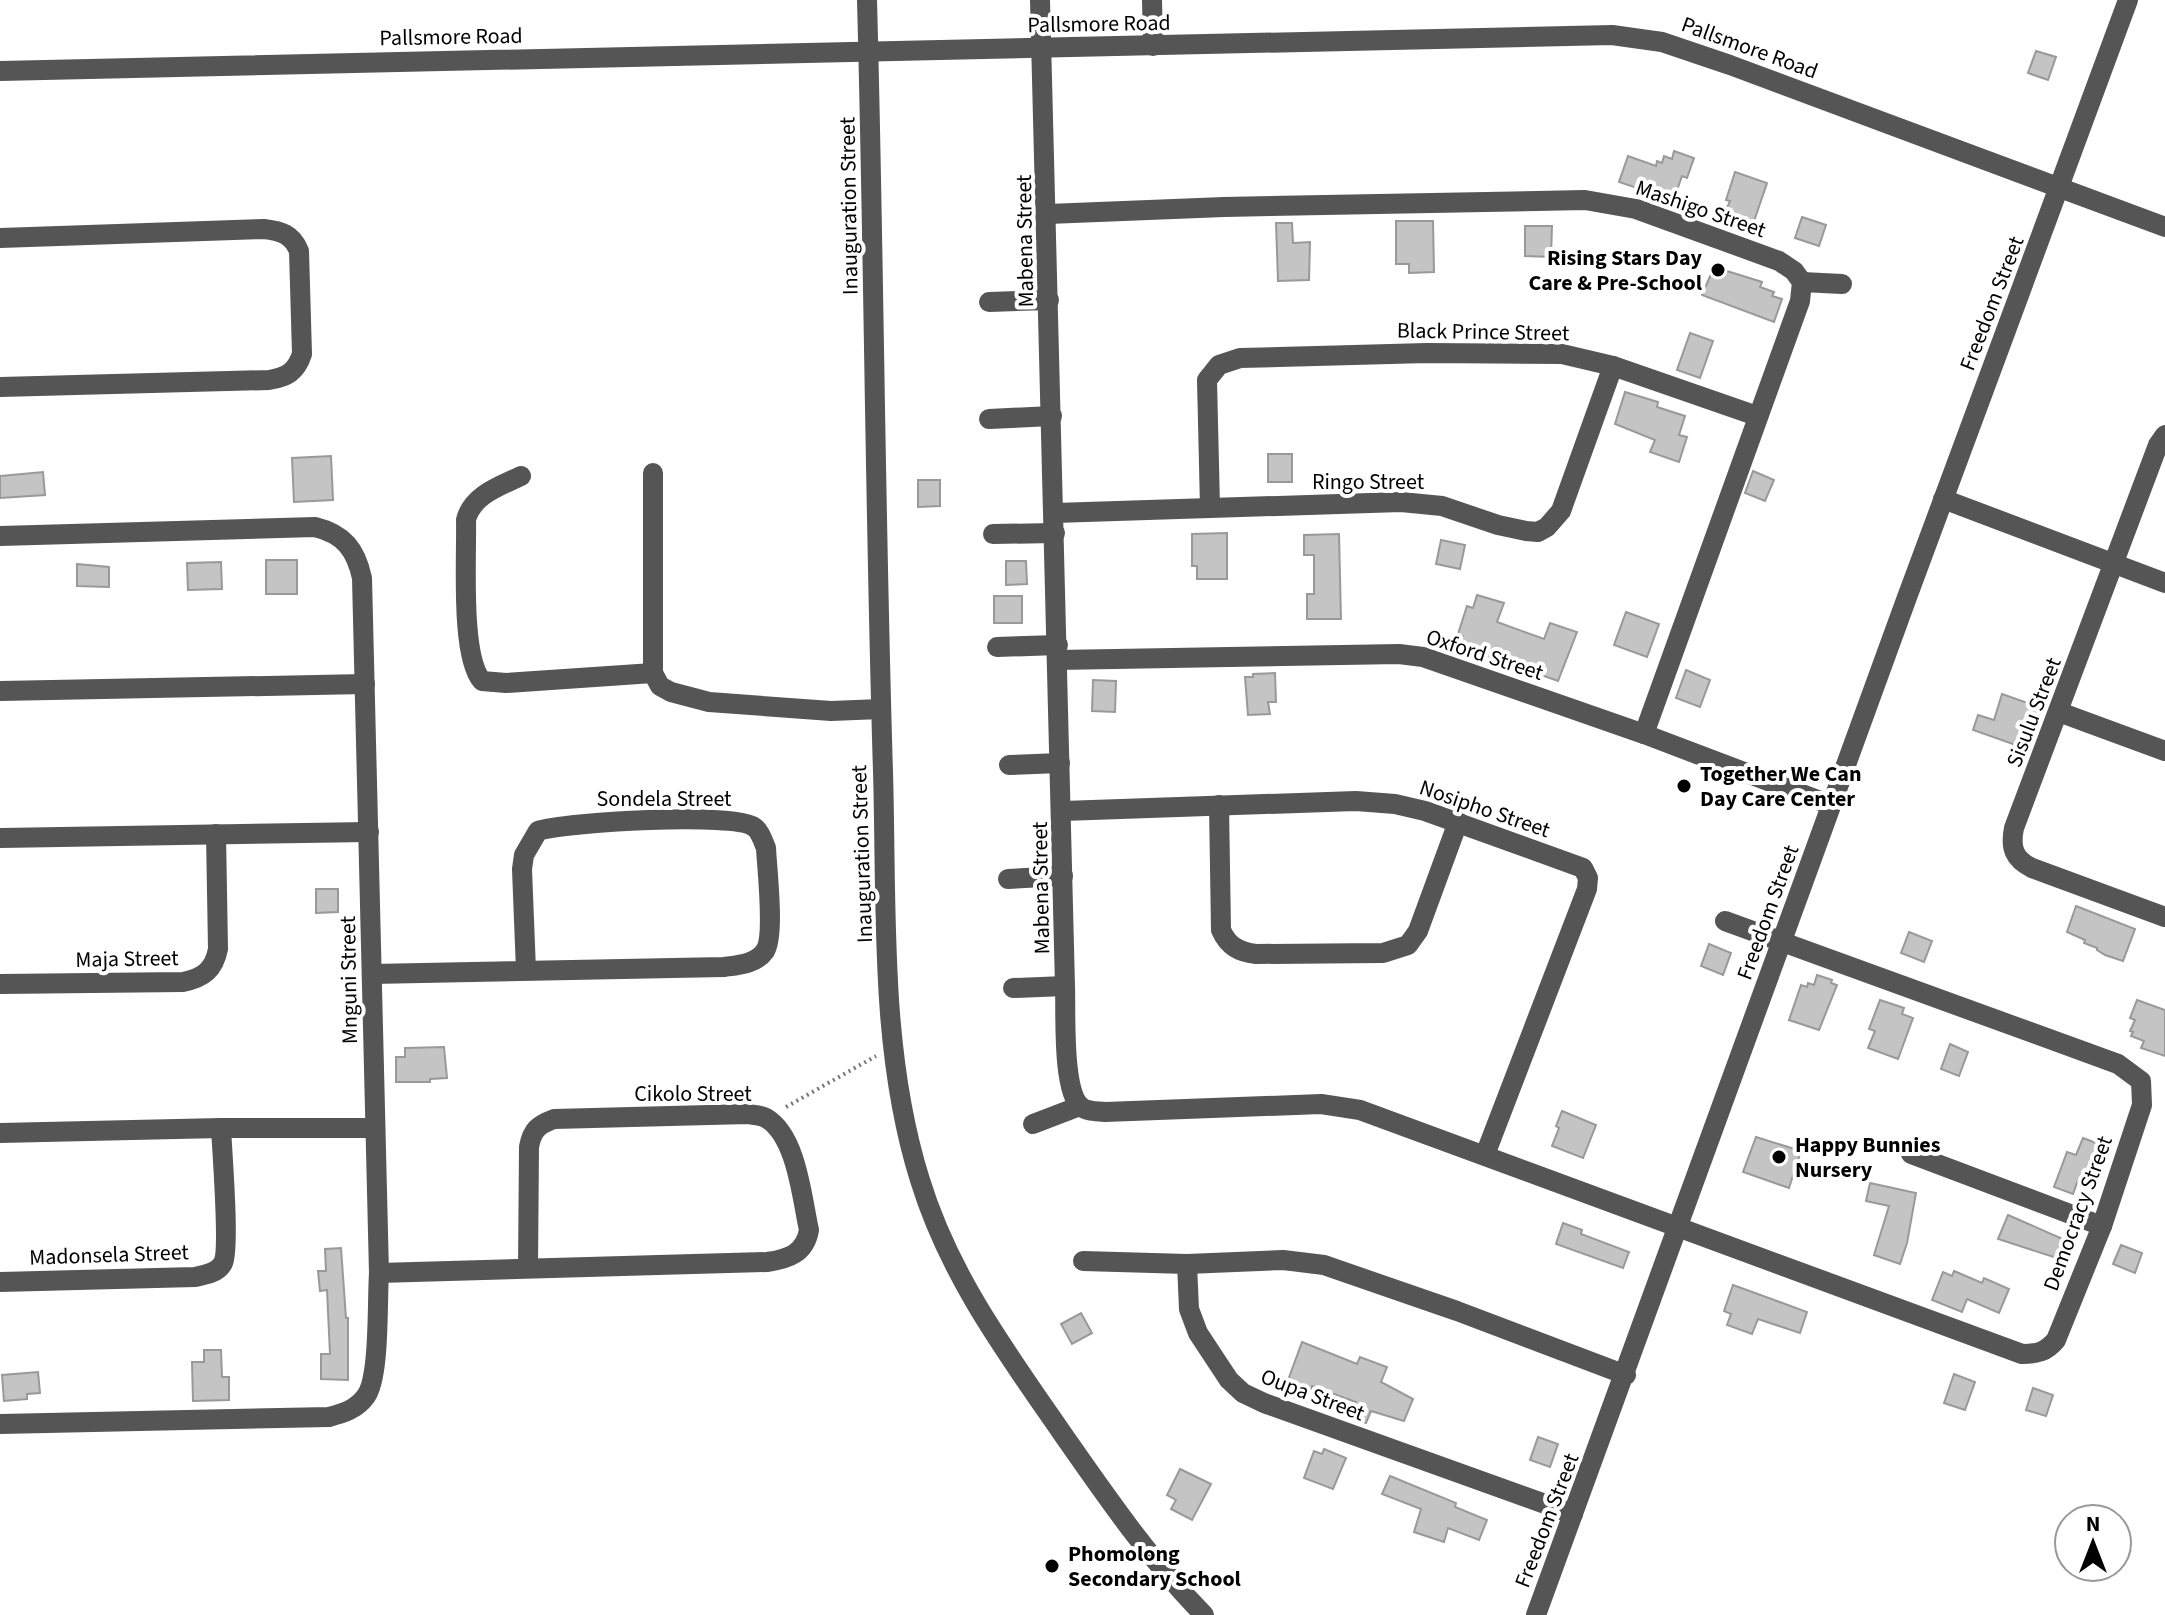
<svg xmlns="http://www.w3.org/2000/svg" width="2165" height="1615" viewBox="0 0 2165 1615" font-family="'Source Sans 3',sans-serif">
<rect width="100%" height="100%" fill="#fff"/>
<g fill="#c4c4c4" stroke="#999" stroke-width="2">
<path d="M 2036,51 L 2056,57 L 2048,80 L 2028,73 Z"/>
<path d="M 1674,151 L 1694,158 L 1687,178 L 1682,176 L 1675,196 L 1670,194 L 1669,199 L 1619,182 L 1628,156 L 1656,166 L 1657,161 L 1662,163 L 1664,156 L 1672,159 Z"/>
<path d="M 1735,172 L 1767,183 L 1752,227 L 1727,219 L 1731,209 L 1727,208 L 1730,201 L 1726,200 Z"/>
<path d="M 1802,217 L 1826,225 L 1819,246 L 1795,238 Z"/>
<path d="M 1396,221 L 1433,221 L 1434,272 L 1409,273 L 1409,264 L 1396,264 Z"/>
<path d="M 1276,223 L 1292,223 L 1293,243 L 1310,242 L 1309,280 L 1278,281 Z"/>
<path d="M 1525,226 L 1552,226 L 1551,257 L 1525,256 Z"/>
<path d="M 1714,267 L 1762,282 L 1760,287 L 1774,292 L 1772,296 L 1782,299 L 1774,322 L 1702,295 Z"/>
<path d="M 1690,333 L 1713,341 L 1700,378 L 1677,370 Z"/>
<path d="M 1625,392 L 1658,402 L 1657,407 L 1685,416 L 1679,435 L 1687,437 L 1679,462 L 1650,452 L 1655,440 L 1615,424 Z"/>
<rect x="1268" y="454" width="24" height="28"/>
<path d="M 331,456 L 333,500 L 294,502 L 292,458 Z"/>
<path d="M 1753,471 L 1774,480 L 1765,501 L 1745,493 Z"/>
<path d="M 43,472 L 45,495 L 0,498 L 0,476 Z"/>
<path d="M 918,480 L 940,480 L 940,506 L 918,507 Z"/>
<path d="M 1227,533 L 1227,579 L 1197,579 L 1197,566 L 1192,566 L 1192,534 Z"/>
<path d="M 1339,534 L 1341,619 L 1307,619 L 1307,594 L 1314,594 L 1314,555 L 1304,555 L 1304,535 Z"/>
<path d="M 1441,540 L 1465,545 L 1460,569 L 1436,564 Z"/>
<rect x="266" y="560" width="31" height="34"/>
<path d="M 1006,561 L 1026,561 L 1027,584 L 1006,585 Z"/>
<path d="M 221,562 L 222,589 L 188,590 L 187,563 Z"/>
<path d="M 77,564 L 109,567 L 109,587 L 77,586 Z"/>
<path d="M 1477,595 L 1504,603 L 1497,622 L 1544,639 L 1550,623 L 1577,632 L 1558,681 L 1459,646 L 1463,636 L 1458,634 L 1467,606 L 1473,608 Z"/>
<rect x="994" y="596" width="28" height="27"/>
<path d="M 1626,612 L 1659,624 L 1647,657 L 1614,645 Z"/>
<path d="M 1686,670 L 1710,680 L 1700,707 L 1676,698 Z"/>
<path d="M 1275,673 L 1276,702 L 1268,702 L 1270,714 L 1248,715 L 1245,677 L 1253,677 L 1253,674 Z"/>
<path d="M 1093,680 L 1116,681 L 1115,712 L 1092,711 Z"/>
<path d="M 2002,694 L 2042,708 L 2027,749 L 1973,730 L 1978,715 L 1994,720 Z"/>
<path d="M 316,889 L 338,889 L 338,912 L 316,913 Z"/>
<path d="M 2076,906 L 2135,929 L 2123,961 L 2105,955 L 2097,950 L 2097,948 L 2084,943 L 2085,940 L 2067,932 Z"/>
<path d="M 1909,932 L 1932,941 L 1924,962 L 1901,953 Z"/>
<path d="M 1709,944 L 1731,953 L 1723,975 L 1701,966 Z"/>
<path d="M 1817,975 L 1832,980 L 1831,983 L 1837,985 L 1819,1030 L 1789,1020 L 1801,985 L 1807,987 L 1808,983 L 1814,985 Z"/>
<path d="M 1880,1000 L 1904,1008 L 1902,1014 L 1913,1018 L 1898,1059 L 1868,1048 L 1875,1031 L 1869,1029 Z"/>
<path d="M 2137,1000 L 2165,1010 L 2165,1056 L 2141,1048 L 2144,1041 L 2131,1036 L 2133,1032 L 2130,1031 L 2135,1020 L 2130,1018 Z"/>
<path d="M 1950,1044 L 1968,1052 L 1959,1076 L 1941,1069 Z"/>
<path d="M 444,1047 L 447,1078 L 430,1079 L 430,1082 L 396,1082 L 396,1057 L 405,1057 L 405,1048 Z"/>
<path d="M 1562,1111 L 1596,1125 L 1583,1158 L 1552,1146 L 1559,1128 L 1556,1126 Z"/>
<path d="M 1756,1137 L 1801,1151 L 1789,1188 L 1743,1172 Z"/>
<path d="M 2083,1138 L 2110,1148 L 2096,1187 L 2078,1180 L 2073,1194 L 2054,1187 L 2067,1152 L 2076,1155 Z"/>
<path d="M 1870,1183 L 1916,1193 L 1907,1243 L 1900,1264 L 1874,1255 L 1889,1206 L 1866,1201 Z"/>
<path d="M 2008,1215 L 2065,1240 L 2057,1258 L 1998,1239 Z"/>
<path d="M 1563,1223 L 1582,1230 L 1581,1234 L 1629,1252 L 1623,1268 L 1556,1244 Z"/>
<path d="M 2121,1245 L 2142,1253 L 2135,1273 L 2113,1264 Z"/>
<path d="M 341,1248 L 346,1318 L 348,1318 L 348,1380 L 321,1379 L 321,1354 L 330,1354 L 327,1290 L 320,1291 L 318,1271 L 326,1271 L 325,1249 Z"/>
<path d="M 1954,1271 L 1982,1283 L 1984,1278 L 2009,1289 L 1999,1313 L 1967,1299 L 1962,1312 L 1932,1300 L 1943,1272 L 1952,1276 Z"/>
<path d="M 1733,1285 L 1807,1312 L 1800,1333 L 1758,1319 L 1752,1334 L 1727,1325 L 1731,1314 L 1724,1311 Z"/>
<path d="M 1081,1313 L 1092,1333 L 1072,1344 L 1061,1324 Z"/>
<path d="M 1302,1342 L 1357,1364 L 1360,1357 L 1387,1367 L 1381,1382 L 1413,1399 L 1404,1421 L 1371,1411 L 1366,1423 L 1351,1418 L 1356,1402 L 1312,1386 L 1306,1402 L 1283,1394 Z"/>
<path d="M 204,1350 L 221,1350 L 222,1377 L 229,1377 L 229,1400 L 193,1401 L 192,1362 L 204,1362 Z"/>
<path d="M 38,1372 L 40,1393 L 27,1394 L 27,1399 L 4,1401 L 2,1375 Z"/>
<path d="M 1954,1374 L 1975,1382 L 1965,1410 L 1944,1403 Z"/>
<path d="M 2033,1388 L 2053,1395 L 2046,1416 L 2026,1410 Z"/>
<path d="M 1538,1437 L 1558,1444 L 1550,1467 L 1530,1460 Z"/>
<path d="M 1324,1449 L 1346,1458 L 1333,1489 L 1304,1478 L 1314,1451 L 1322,1454 Z"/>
<path d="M 1180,1469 L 1211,1484 L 1192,1520 L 1171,1509 L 1176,1500 L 1167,1495 Z"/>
<path d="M 1390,1476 L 1456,1503 L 1455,1507 L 1487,1520 L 1479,1540 L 1448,1528 L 1444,1542 L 1414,1532 L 1421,1509 L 1382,1494 Z"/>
</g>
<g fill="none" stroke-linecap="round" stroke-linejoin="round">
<path stroke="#777" stroke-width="4" stroke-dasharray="2 4" stroke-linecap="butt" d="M 786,1107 L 876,1056"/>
<g stroke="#555" stroke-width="20">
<path d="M 867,0 C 874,257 875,514 883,772 C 887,906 879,1050 920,1180 C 949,1275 1006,1352 1062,1433 C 1106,1496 1149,1559 1204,1615"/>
<path d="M 1040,0 L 1065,986 C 1066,1011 1062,1089 1080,1106 C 1087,1112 1096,1111 1105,1112 L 1321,1104 L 1360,1110 L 2022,1354 C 2037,1354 2046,1352 2056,1340 L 2102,1226 L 2142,1105 L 2141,1081 L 2118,1064 L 1725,921"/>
<path d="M 1152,0 L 1153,46"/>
<path d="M 0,71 L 1612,35 L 1662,42 L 1730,65 L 2165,227"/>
<path d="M 1048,214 L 1224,207 L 1585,200 L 1636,209 L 1779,261 L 1794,271 L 1802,282 L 1800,301 L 1644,734"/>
<path d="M 0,238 L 264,229 C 281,231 292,234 299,251 L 302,354 C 296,372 287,377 269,380 L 0,387"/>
<path d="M 1802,282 L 1842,284"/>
<path d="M 989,302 L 1049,300"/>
<path d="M 989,419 L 1052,416"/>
<path d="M 2165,435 L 2158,445 L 2014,828 C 2010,848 2014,859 2032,868 L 2165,917"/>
<path d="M 653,473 L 653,673 L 660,686 L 671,692 L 709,702 L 831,711 L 881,709"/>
<path d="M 521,476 C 500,486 472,495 466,520 C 467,556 460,656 482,681 L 506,683 L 653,673"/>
<path d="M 1943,499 L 2165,583"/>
<path d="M 1210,507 L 1207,380 L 1219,365 L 1240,358 L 1427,353 L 1562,354 L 1613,366 L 1757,416"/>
<path d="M 1055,513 L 1401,502 L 1442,506 L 1498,525 L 1526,531 L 1538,532 L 1547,527 L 1561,511 L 1613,366"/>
<path d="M 993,534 L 1055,533"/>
<path d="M 0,536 L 315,527 C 344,534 356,550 362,578 L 379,1273 C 377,1301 380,1377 366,1396 C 357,1409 344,1413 329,1417 L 0,1424"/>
<path d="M 997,647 L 1058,645"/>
<path d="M 1057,660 L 1399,654 L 1423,657 L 1644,734 L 1831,805"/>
<path d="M 0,691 L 365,684"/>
<path d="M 2059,712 L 2165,751"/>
<path d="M 1009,765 L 1060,763"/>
<path d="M 1219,805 L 1221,930 C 1228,946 1239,952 1256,954 L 1383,953 L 1408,945 L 1418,931 L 1458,822"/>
<path d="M 1063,811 L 1356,801 L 1395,804 L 1425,811 L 1583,868 L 1588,878 L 1587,889 L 1485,1155"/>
<path d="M 0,838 L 369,832"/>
<path d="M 1008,879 L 1063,876"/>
<path d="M 372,974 L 724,967 C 738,965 756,964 765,951 C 775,936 767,869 766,848 C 763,841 760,831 754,827 C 736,812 564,822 538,831 L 524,855 L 522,869 L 526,971"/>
<path d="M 0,984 L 183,982 C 203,978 214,970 218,949 L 216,834"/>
<path d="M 1013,988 L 1065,986"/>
<path d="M 1033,1124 L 1080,1106"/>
<path d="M 0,1133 L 221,1128 L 374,1128"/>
<path d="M 1911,1154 L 2102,1226"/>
<path d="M 1083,1261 L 1187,1264 L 1283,1260 L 1324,1265 L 1457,1311 L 1626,1375"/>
<path d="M 1187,1264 L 1189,1309 L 1198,1333 L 1229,1380 L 1243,1393 L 1264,1403 L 1573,1514"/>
<path d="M 379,1273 L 767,1262 C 789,1259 805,1253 809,1230 C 802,1199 797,1136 766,1118 C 761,1115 753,1115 748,1114 L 554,1119 C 538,1125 532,1130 529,1147 L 528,1269"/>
<path d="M 0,1282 L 195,1277 C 205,1275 218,1273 223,1263 C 230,1250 222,1149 221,1128"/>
<path d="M 1536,1615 C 1662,1277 1782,938 1906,600 C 1979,400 2056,200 2128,0"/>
</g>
</g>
<g fill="#000" stroke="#fff" stroke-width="3">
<circle cx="1718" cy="270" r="8"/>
<circle cx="1684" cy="786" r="8"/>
<circle cx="1779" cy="1157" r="8"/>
<circle cx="1052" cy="1566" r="8"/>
</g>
<g text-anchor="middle" stroke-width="8" stroke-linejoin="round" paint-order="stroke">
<g font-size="22" fill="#000" stroke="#fff">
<text transform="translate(1099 23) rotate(-1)" y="8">Pallsmore Road</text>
<text transform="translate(451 36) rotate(-1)" y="8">Pallsmore Road</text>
<text transform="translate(1750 47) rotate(20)" y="8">Pallsmore Road</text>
<text transform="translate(848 206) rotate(-91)" y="8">Inauguration Street</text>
<text transform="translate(1701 208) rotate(19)" y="8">Mashigo Street</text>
<text transform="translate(1024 241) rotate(-91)" y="8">Mabena Street</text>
<text transform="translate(1991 303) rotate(-69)" y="8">Freedom Street</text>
<text transform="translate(1483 331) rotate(1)" y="8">Black Prince Street</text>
<text x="1368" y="489">Ringo Street</text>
<text transform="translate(1485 654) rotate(18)" y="8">Oxford Street</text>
<text transform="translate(2033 712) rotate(-69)" y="8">Sisulu Street</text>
<text x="664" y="806">Sondela Street</text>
<text transform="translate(1485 808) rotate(19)" y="8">Nosipho Street</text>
<text transform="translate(861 854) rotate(-92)" y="8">Inauguration Street</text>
<text transform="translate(1040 888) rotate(-91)" y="8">Mabena Street</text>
<text transform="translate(1767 912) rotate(-70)" y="8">Freedom Street</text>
<text transform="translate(127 958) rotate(-1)" y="8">Maja Street</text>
<text transform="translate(348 980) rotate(-91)" y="8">Mnguni Street</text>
<text x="693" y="1101">Cikolo Street</text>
<text transform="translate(2077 1213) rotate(-70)" y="8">Democracy Street</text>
<text transform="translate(109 1254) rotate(-2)" y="8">Madonsela Street</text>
<text transform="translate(1313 1394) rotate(21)" y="8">Oupa Street</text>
<text transform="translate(1546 1520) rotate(-69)" y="8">Freedom Street</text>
</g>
<g font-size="22" font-weight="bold" fill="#000" stroke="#fff" text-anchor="start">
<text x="1702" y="265" text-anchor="end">Rising Stars Day<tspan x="1702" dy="25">Care &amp; Pre-School</tspan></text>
<text x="1700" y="781">Together We Can<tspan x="1700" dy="25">Day Care Center</tspan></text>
<text x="1795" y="1152">Happy Bunnies<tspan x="1795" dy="25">Nursery</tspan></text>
<text x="1068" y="1561">Phomolong<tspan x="1068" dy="25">Secondary School</tspan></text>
</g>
</g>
<g transform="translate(2093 1543)"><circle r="38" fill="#ffffff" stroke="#999999" stroke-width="2"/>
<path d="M0-6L14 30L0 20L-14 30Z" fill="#000000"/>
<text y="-12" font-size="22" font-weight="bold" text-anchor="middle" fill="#000000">N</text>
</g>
</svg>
